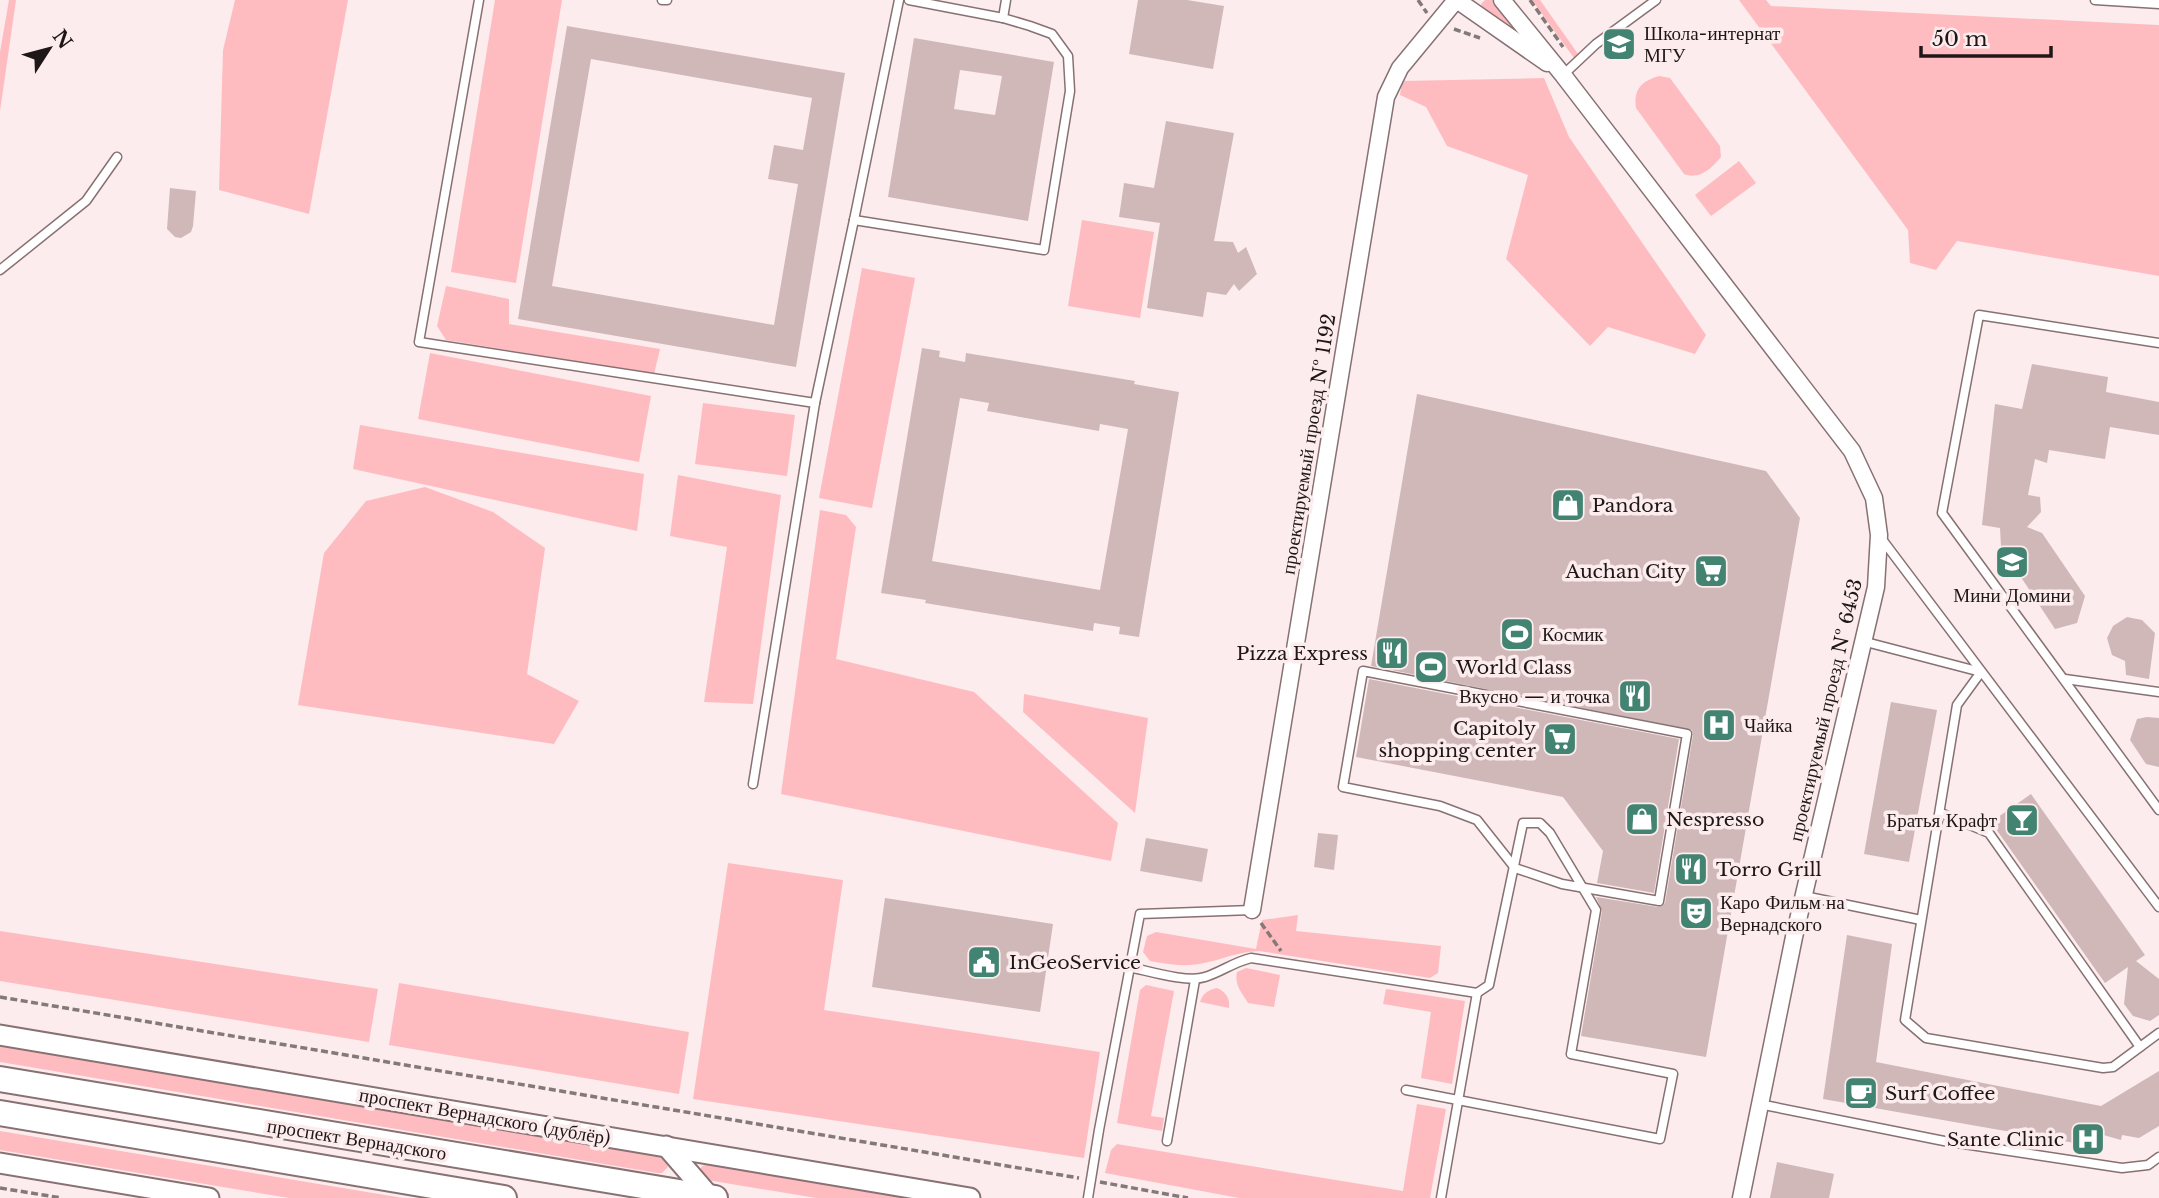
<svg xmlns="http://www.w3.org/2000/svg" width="2159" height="1198" viewBox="0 0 2159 1198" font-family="'Libre Baskerville',serif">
<rect width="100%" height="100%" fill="#fceced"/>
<g fill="#ffbcc0">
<path d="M 9,0 L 16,0 L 0,111 L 0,52 Z"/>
<path d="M 235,0 L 348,0 L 309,214 L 219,190 L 223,50 Z"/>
<path d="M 495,0 L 562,0 L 516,283 L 451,272 Z"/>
<path d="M 1485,0 L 1492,0 L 1513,25 L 1515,32 L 1509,32 L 1482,8 L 1481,4 Z"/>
<path d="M 1532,0 L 1540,0 L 1578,54 L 1574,58 Z"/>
<path d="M 1739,0 L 1766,0 L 1771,6 L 2159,25 L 2159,276 L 1957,241 L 1936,270 L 1910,263 L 1908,230 Z"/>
<path d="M 1659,76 L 1670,78 L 1720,146 L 1721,157 C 1711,169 1699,180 1684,174 L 1636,108 C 1633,89 1642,81 1659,76 Z"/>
<path d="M 1544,78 L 1569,137 L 1706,335 L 1695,354 L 1608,327 L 1590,346 L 1506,259 L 1528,175 L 1447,146 L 1426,107 L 1400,95 L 1402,81 Z"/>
<path d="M 1739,161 L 1756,183 L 1711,216 L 1695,195 Z"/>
<path d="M 1082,220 L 1154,232 L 1140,318 L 1068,306 Z"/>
<path d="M 862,268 L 915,278 L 872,508 L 819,498 Z"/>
<path d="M 446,286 L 509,299 L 509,324 L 660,349 L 654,374 L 446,340 L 437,326 Z"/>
<path d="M 430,353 L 651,396 L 639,462 L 418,419 Z"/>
<path d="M 703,403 L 795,415 L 787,476 L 695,464 Z"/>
<path d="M 360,425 L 644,474 L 637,531 L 353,469 Z"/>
<path d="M 678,475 L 781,495 L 753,704 L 704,702 L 727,547 L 670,536 Z"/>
<path d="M 425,487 L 493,512 L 545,548 L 527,674 L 579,701 L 554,744 L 298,705 L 324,553 L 366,501 Z"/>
<path d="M 820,510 L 846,515 L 856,527 L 836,659 L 974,692 L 1118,823 L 1111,861 L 781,794 Z"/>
<path d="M 1024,694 L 1148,718 L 1135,813 L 1023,712 Z"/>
<path d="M 728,863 L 843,880 L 824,1010 L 1100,1052 L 1084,1158 L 693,1099 Z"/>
<path d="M 1298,915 L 1296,931 L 1441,946 L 1438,973 L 1430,978 L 1259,951 C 1233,952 1213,964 1189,965 C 1175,966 1163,963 1150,961 L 1143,952 L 1147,936 L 1156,932 L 1256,949 L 1262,920 Z"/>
<path d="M 0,931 L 378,989 L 369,1042 L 0,981 Z"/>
<path d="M 1246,968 L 1280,975 L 1274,1007 L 1248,1003 C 1242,993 1234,985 1237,972 Z"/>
<path d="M 399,983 L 689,1032 L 679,1094 L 389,1045 Z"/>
<path d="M 1146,985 L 1174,991 L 1151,1116 L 1164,1118 L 1162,1131 L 1117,1123 L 1140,990 Z"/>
<path d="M 1217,988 C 1226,992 1230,998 1229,1008 L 1200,1002 C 1203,993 1208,990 1217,988 Z"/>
<path d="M 1386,989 L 1465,1001 L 1452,1084 L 1421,1078 L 1431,1012 L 1383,1004 Z"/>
<path d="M 0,1046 L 660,1157 L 667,1162 L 668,1167 L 662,1173 L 657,1173 L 0,1062 Z"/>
<path d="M 1417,1104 L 1446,1109 L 1430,1198 L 1239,1198 L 1105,1173 L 1111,1150 L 1117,1144 L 1403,1191 Z"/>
<path d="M 0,1131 L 403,1198 L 289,1198 L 0,1150 Z"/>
<path d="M 709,1164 L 912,1198 L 816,1198 L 707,1180 L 700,1170 L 702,1166 Z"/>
</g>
<g fill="#d0b8b9" fill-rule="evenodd">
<path d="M 1138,0 L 1187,0 L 1224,6 L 1213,69 L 1129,54 Z"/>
<path d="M 567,26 L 845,73 L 796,367 L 518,319 ZM 591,59 L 812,98 L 803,150 L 774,145 L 768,179 L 798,184 L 774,325 L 552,286 Z"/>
<path d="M 914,38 L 1054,62 L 1028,221 L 888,197 ZM 960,70 L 1002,76 L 995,115 L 954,109 Z"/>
<path d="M 1166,121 L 1234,133 L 1214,241 L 1233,242 L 1238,253 L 1246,247 L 1257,274 L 1239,291 L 1234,284 L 1226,295 L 1207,292 L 1203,317 L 1147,308 L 1160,223 L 1119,217 L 1124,183 L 1154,188 Z"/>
<path d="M 170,188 L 196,191 L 193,226 L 191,232 L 181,238 L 175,237 L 167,229 Z"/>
<path d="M 922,348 L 940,351 L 939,357 L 965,362 L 966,353 L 1135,381 L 1134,384 L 1179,392 L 1139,637 L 1119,634 L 1120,627 L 1094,623 L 1093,631 L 925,603 L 926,600 L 881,593 ZM 960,398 L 989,403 L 987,411 L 1099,431 L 1100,424 L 1128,429 L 1100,590 L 932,561 Z"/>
<path d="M 2032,364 L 2108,377 L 2106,392 L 2159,402 L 2159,435 L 2110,427 L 2105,459 L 2049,450 L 2047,463 L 2035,459 L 2028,495 L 2040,497 L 2041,512 L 2027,527 L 2042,533 L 2085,596 L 2077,623 L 2055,629 L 2015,568 L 2002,565 L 2000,528 L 1982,525 L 1995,404 L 2022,409 Z"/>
<path d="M 1417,394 L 1766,471 L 1800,518 L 1706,1057 L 1581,1036 L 1602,911 L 1596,897 L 1658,907 L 1665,903 L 1693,735 L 1692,730 L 1371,666 Z"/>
<path d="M 2127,617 L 2142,620 L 2155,633 L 2149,679 L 2126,675 L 2125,661 L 2112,655 L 2107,638 L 2113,626 Z"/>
<path d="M 1369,679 L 1679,739 L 1654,893 L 1597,883 L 1603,851 L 1563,797 L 1356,757 Z"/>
<path d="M 1891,702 L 1937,710 L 1909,862 L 1864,854 Z"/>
<path d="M 2147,717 L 2159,718 L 2159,767 L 2146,764 L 2130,740 L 2137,719 Z"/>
<path d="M 2031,794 L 2145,955 L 2136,961 L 2159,979 L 2159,1015 L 2150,1021 L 2133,1016 L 2124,1004 L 2128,967 L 2105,983 L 1991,822 Z"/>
<path d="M 1318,833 L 1338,835 L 1334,870 L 1314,867 Z"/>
<path d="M 1146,838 L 1208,849 L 1202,882 L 1140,871 Z"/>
<path d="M 885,898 L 1053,924 L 1040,1012 L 872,987 Z"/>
<path d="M 1847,935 L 1892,944 L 1876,1062 L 2101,1106 L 2159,1071 L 2159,1126 L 2139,1138 L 2122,1135 L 2121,1140 L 2100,1134 L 2097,1147 L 1823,1099 Z"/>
<path d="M 1777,1162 L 1834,1174 L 1829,1198 L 1770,1198 Z"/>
</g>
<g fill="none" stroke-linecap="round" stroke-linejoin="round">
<g stroke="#877172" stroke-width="11">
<g id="service">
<path d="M 479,0 L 419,342 L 815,403 L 753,784"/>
<path d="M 662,0 L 667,0"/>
<path d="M 899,0 L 854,220 L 1044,250 L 1070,91 L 1068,56 L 1052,34 L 1030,26 L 1003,18 L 909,0"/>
<path d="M 2095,0 L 2159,4"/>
<path d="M 1003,18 L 1006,0"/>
<path d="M 1563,75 L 1596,44 L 1656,0"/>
<path d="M 0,270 L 86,201 L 117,157"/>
<path d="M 2159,343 L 1979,315 L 1942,513 L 2159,810"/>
<path d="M 815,403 L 854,220"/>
<path d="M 1881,538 L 2159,907"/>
<path d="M 1862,641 L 1981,672 L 1957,705 L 1905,1020 L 1926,1038 L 2103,1068 L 2113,1067 L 2159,1033"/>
<path d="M 1363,671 L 1687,734 L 1659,901 L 1562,884 L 1515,868 L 1477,820 L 1440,806 L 1343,787 Z"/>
<path d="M 2065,679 L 2159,692"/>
<path d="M 1941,813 L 1989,833 L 2140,1047"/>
<path d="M 1804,896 L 1921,920"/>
<path d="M 1129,967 C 1149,971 1187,983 1205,977 C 1221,972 1234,962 1251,958 L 1477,993 L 1489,985 L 1523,823 L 1540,823 L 1550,833 L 1596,910 L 1571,1054 L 1673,1074 L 1660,1139 L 1406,1090"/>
<path d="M 1759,1104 L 1944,1141 L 2122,1168 L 2148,1165 L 2159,1157"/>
<path d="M 1167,1141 L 1195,980"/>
<path d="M 1088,1198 L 1099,1130 L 1140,914 L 1252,910"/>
<path d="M 1441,1198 L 1477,993"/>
</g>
</g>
<g stroke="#877172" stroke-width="19">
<g id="minor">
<path d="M 1502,0 L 1563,75 L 1852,451 L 1874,498 L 1879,535 L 1876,587 L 1794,937 L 1741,1198"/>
<path d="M 1461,3 L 1547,63"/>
<path d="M 1252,910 L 1386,97 L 1400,68 L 1452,5"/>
</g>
</g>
<g stroke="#877172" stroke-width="23">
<g id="tertiary">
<path d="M 0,1035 L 970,1198"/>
<path d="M 666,1146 L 710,1197"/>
<path d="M 0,1163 L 209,1198"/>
</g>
</g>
<g stroke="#877172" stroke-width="28">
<g id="primary">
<path d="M 0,1079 L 715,1198"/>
<path d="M 0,1113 L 504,1198"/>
</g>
</g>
<g stroke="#847979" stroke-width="3.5" stroke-dasharray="7 3.5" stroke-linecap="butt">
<path d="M 1418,0 L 1427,13"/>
<path d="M 1530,0 L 1563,47"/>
<path d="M 1454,29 L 1480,38"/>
<path d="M 1261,923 L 1281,951"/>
<path d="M 0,997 L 1079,1178"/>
<path d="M 1100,1182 L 1188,1198"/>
<path d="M 0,1188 L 62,1198"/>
</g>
<use href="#service" stroke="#fff" stroke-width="8"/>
<use href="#minor" stroke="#fff" stroke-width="16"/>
<use href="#tertiary" stroke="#fff" stroke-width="19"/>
<use href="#primary" stroke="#fff" stroke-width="24"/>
</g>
<defs>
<g id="school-square" transform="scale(1.75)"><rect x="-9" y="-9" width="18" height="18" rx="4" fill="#438372" stroke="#fceced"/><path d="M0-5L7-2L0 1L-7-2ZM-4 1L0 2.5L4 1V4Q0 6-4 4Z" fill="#fff"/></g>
<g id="shop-square" transform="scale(1.75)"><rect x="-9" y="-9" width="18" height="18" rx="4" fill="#438372" stroke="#fceced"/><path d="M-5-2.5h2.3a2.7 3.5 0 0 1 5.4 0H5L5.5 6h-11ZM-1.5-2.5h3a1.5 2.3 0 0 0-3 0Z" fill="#fff"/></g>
<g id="supermarket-square" transform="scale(1.75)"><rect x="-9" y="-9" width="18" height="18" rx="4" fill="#438372" stroke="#fceced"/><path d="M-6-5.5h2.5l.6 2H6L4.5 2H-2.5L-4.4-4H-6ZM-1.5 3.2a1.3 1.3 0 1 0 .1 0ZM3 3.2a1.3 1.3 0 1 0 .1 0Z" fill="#fff"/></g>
<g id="stadium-square" transform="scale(1.75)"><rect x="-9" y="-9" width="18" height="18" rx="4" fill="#438372" stroke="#fceced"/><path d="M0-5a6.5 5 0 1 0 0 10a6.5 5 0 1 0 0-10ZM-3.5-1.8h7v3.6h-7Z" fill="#fff"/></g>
<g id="restaurant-square" transform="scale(1.75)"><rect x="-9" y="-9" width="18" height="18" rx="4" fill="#438372" stroke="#fceced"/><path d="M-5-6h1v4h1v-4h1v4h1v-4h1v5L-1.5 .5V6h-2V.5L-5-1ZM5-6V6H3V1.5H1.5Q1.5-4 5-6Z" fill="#fff"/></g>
<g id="hospital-square" transform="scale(1.75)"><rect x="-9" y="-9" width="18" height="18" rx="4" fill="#438372" stroke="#fceced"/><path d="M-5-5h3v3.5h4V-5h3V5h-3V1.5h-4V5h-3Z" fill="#fff"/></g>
<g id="bar-square" transform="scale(1.75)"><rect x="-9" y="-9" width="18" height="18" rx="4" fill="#438372" stroke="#fceced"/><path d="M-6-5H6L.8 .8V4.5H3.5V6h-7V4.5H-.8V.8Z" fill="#fff"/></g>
<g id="theatre-square" transform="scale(1.75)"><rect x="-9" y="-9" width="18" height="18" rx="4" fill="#438372" stroke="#fceced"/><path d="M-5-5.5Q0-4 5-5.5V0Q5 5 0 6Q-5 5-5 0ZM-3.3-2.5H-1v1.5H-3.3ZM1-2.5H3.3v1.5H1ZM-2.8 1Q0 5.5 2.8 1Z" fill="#fff"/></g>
<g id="civic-square" transform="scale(1.75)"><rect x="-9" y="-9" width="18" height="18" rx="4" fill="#438372" stroke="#fceced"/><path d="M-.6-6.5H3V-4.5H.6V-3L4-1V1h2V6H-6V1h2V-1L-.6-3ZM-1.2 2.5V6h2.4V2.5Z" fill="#fff"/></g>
<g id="cafe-square" transform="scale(1.75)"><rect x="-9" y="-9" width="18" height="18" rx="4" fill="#438372" stroke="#fceced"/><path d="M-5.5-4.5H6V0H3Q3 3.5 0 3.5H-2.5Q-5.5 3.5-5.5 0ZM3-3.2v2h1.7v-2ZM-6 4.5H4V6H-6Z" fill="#fff"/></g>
</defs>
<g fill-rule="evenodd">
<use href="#school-square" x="1619" y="44"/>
<use href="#shop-square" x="1568" y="505"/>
<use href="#school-square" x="2012" y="562"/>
<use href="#supermarket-square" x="1711" y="571"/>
<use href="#stadium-square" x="1517" y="634"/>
<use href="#restaurant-square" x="1392" y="653"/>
<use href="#stadium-square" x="1431" y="667"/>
<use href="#restaurant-square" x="1635" y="696"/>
<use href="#hospital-square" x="1719" y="725"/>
<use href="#supermarket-square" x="1560" y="739"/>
<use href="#shop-square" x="1642" y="819"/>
<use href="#bar-square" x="2022" y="820"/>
<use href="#restaurant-square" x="1691" y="869"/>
<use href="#theatre-square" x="1696" y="913"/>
<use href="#civic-square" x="984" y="962"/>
<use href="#cafe-square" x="1861" y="1093"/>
<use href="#hospital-square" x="2088" y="1139"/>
</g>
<g text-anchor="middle" stroke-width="7" stroke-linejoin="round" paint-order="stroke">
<g font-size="19" fill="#1f1717" stroke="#fceced" text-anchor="start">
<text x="1644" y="40">Школа-интернат<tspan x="1644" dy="22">МГУ</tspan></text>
<text x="1592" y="512">Pandora</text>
<text x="1686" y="578" text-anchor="end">Auchan City</text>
<text x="2012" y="602" text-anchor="middle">Мини Домини</text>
<text x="1542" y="641">Космик</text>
<text x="1368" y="660" text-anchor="end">Pizza Express</text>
<text x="1456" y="674">World Class</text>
<text x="1610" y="703" text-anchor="end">Вкусно — и точка</text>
<text x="1744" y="732">Чайка</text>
<text x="1536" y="735" text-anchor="end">Capitoly<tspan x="1536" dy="22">shopping center</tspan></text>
<text x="1666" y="826">Nespresso</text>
<text x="1997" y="827" text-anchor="end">Братья Крафт</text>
<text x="1716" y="876">Torro Grill</text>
<text x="1720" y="909">Каро Фильм на<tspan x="1720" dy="22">Вернадского</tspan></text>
<text x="1009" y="969">InGeoService</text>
<text x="1885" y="1100">Surf Coffee</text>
<text x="2064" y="1146" text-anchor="end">Sante Clinic</text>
</g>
<g font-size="19" fill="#1f1717" stroke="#fceced">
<text transform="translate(1308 444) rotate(-81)" y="7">проектируемый проезд № 1192</text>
<text transform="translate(1825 710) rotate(-77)" y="7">проектируемый проезд № 6453</text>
<text transform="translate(485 1116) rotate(10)" y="7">проспект Вернадского (дублёр)</text>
<text transform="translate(357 1139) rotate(9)" y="7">проспект Вернадского</text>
</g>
</g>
<g transform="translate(49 49) rotate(54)" stroke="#fceced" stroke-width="5" paint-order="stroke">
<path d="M0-5L12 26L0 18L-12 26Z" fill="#1f1717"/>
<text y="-10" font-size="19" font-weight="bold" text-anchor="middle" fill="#1f1717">N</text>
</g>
<path d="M1921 46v10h130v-10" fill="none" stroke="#1f1717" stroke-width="3.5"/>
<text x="1932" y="46" font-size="21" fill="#1f1717" stroke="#fceced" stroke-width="5" paint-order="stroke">50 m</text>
</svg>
